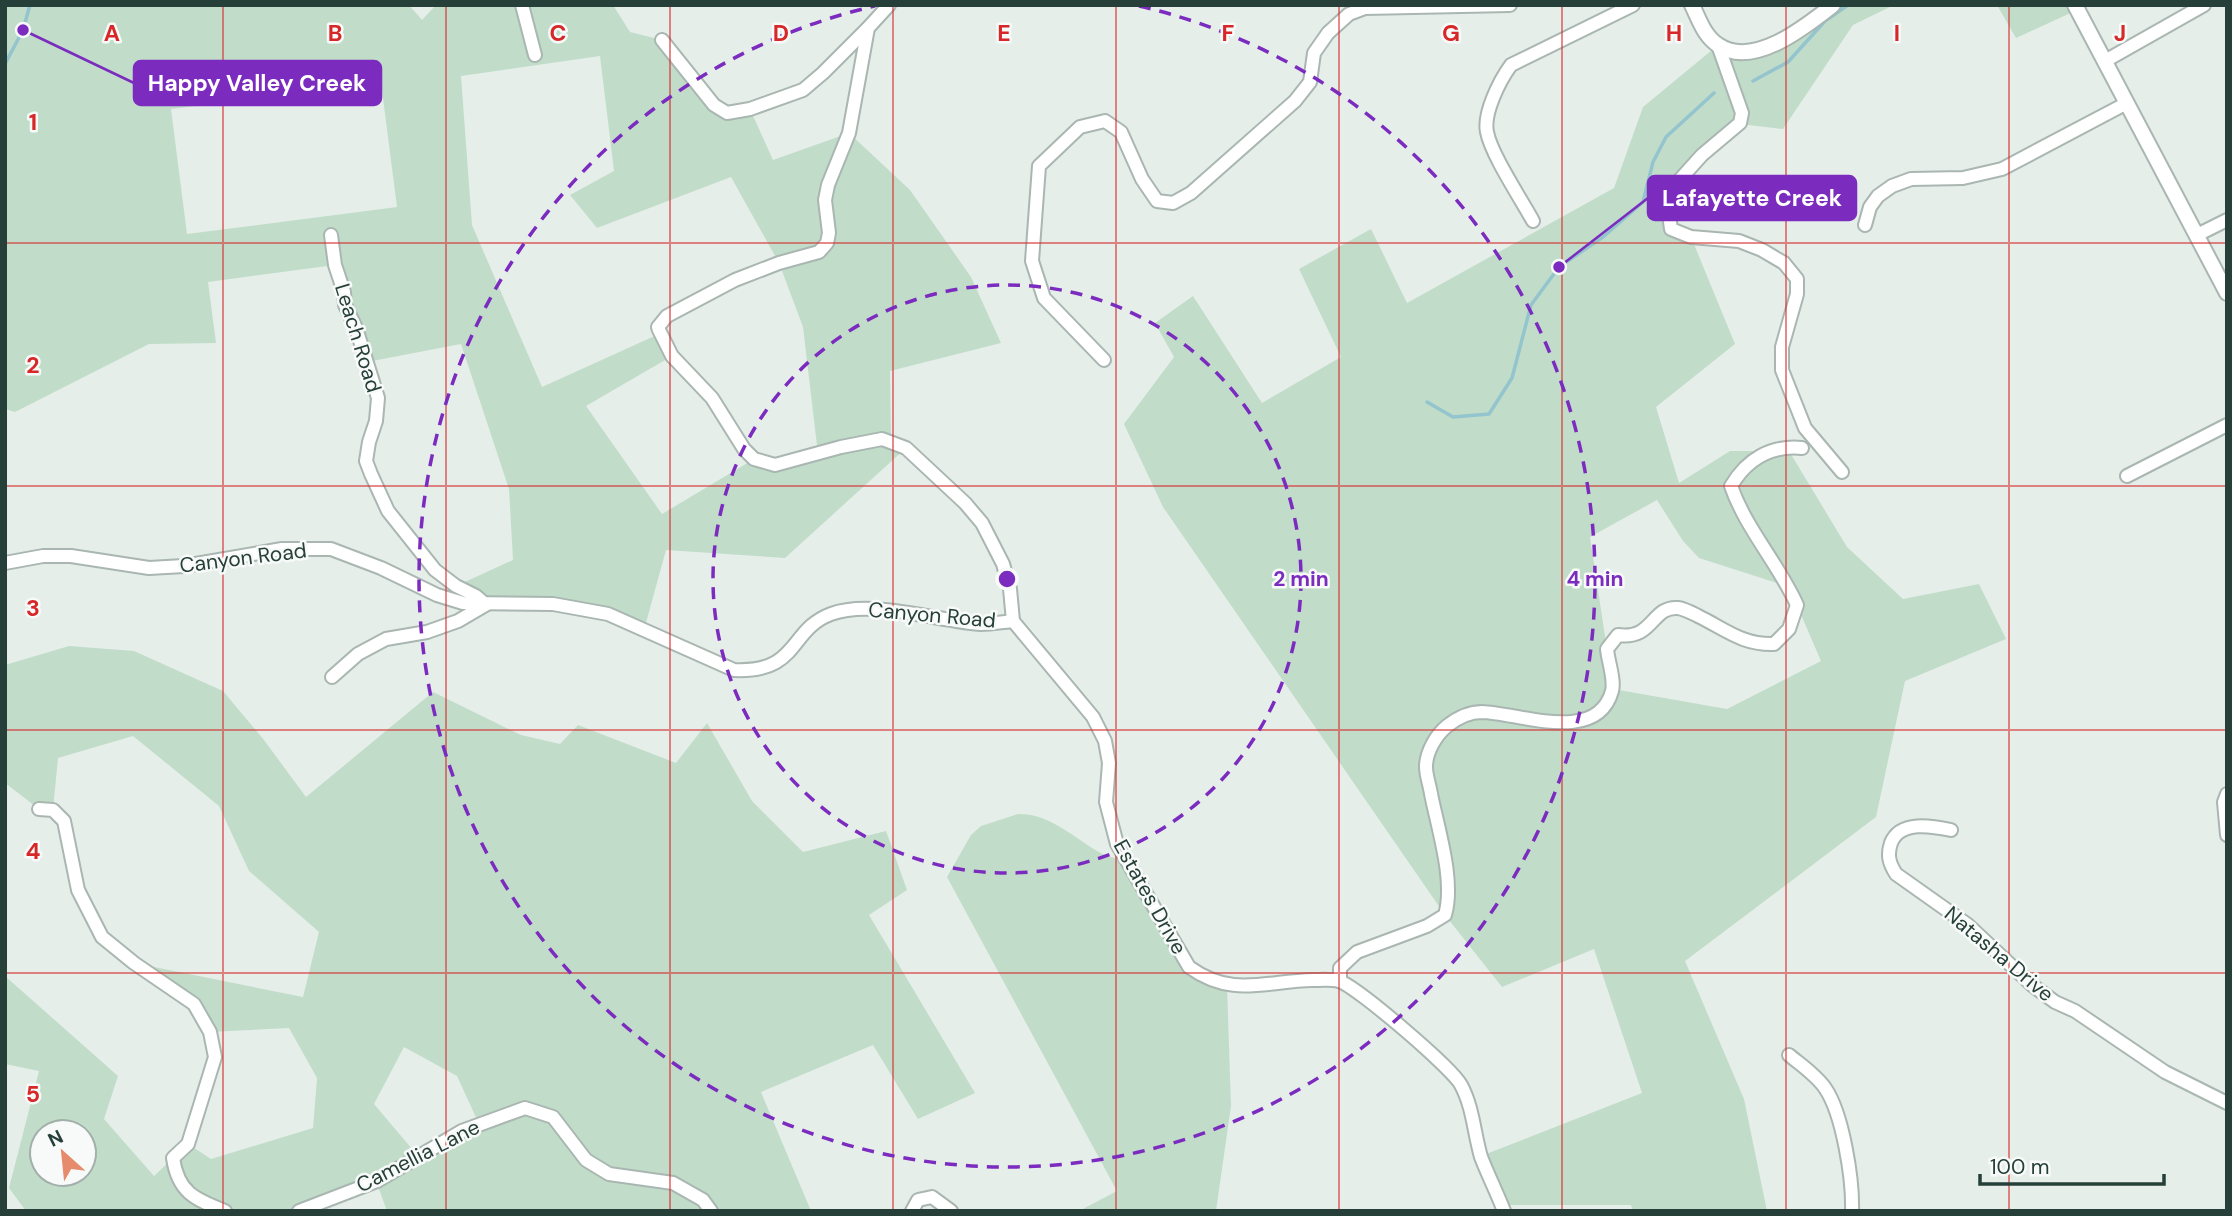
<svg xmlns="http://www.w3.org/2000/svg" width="2232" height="1216" viewBox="0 0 2232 1216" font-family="'DM Sans',sans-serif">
<rect width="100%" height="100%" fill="#e6eeea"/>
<g fill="#c1ddc9" fill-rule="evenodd">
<path d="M 5,5 L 409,5 L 422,20 L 436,5 L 613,5 L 630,32 L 662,40 L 714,105 L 750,109 L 773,160 L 849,133 L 910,190 L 971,277 L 1001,343 L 890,371 L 891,441 L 906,448 L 785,558 L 666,550 L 644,630 L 608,614 L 484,603 L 456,586 L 513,560 L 509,489 L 461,344 L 367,362 L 335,265 L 208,282 L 216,343 L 149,344 L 15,412 L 5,409 ZM 600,56 L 614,171 L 570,195 L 597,228 L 731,177 L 779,263 L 803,327 L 818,454 L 776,465 L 754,459 L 662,514 L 586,406 L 672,356 L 659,334 L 542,387 L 472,225 L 461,76 ZM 381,83 L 397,207 L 187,234 L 171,109 Z"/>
<path d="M 1833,5 L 1894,5 L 1853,25 L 1783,129 L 1740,124 L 1675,185 L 1669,220 L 1691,237 L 1735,344 L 1656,407 L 1679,483 L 1730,451 L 1769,451 L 1786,446 L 1847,547 L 1903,599 L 1979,584 L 2006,639 L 1905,681 L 1876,817 L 1685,961 L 1744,1099 L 1767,1211 L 1633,1211 L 1631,1205 L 1502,1205 L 1481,1156 L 1642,1093 L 1594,949 L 1502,987 L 1445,915 L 1163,507 L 1124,424 L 1174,357 L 1155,323 L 1193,296 L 1262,403 L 1341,357 L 1299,269 L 1371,229 L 1407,303 L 1614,188 L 1643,107 L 1718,45 L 1759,51 ZM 1657,500 L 1683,541 L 1699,558 L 1789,587 L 1821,661 L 1727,709 L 1613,689 L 1590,537 Z"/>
<path d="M 1997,5 L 2088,5 L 2016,38 Z"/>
<path d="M 69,646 L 134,651 L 223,691 L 264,740 L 306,797 L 433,692 L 521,735 L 560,744 L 578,725 L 676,763 L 707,723 L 752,801 L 803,852 L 886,831 L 907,890 L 869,915 L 975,1093 L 918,1119 L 873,1045 L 761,1092 L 811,1211 L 387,1211 L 376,1181 L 299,1211 L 225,1211 L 207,1204 L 199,1211 L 26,1211 L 9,1188 L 39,1071 L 5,1064 L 5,976 L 118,1076 L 104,1119 L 154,1176 L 188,1144 L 211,1159 L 313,1128 L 317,1078 L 289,1028 L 210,1032 L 194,1004 L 134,963 L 303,997 L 319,932 L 249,871 L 219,806 L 133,736 L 58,758 L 53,810 L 39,809 L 5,783 L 5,665 ZM 404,1047 L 457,1076 L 479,1124 L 418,1156 L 374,1104 ZM 42,1132 L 84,1132 L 84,1174 L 42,1174 Z"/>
<path d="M 1018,814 C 1053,813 1078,843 1107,856 C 1113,858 1121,859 1128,861 L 1189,967 L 1227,985 L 1231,1106 L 1216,1211 L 1079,1211 L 1117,1191 L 947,877 L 971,835 L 981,826 Z"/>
</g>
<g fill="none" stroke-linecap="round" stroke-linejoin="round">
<g stroke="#94c4cd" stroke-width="3.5">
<path d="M 5,64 L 23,30 L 30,5"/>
<path d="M 1753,81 L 1788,62 L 1825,21 L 1848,5"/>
<path d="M 1427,402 L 1453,417 L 1489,414 L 1512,378 L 1531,305 L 1559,267 L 1603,237 L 1643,202 L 1653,162 L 1666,137 L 1714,93"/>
</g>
<g stroke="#a9b6b1" stroke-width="16">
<g id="minor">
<path d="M 522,5 L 535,55"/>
<path d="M 889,5 L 868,28 L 849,133 L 828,185 L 825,200 L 829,233 L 827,243 L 819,252 L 779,263 L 735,280 L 667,316 L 658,327 L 659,330 L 672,356 L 712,398 L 744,449 L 754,459 L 775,465 L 841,447 L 882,439 L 906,448 L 965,503 L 982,523 L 1003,564 L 1010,589 L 1013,621"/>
<path d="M 662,40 L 714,105 L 727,113 L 750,109 L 803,90 L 823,73 L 868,28"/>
<path d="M 1718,45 L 1742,113 L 1740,123 L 1702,155 L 1675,185 L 1667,200 L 1671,229 L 1691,237 L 1739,241 L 1762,250 L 1784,263 L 1797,279 L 1797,294 L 1782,347 L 1782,370 L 1805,428 L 1842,472"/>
<path d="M 2105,61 L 2204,5"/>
<path d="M 1533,221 C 1521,199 1491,154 1487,132 C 1483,113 1500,80 1511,65 L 1633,5"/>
<path d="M 1865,225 L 1870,207 L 1878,196 L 1892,186 L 1911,179 L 1963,178 L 2002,169 L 2127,103"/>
<path d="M 331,235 L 335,265 L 344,292 L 345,305 L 356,328 L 378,398 L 376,421 L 369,442 L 366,461 L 371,474 L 388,511 L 435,570 L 456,586 L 476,596 L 484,603"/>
<path d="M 2197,235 L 2227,220"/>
<path d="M 1104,360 L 1044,298 L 1032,261 L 1039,166 L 1080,127 L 1105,121 L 1121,132 L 1142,179 L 1157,201 L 1173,203 L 1191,193 L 1295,101 L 1310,82 L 1314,53 L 1328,33 L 1349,14 L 1365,8 L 1510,5"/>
<path d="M 2127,476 L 2227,425"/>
<path d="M 5,563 L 43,556 L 71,556 L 149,568 L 184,566 L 282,549 L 331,549 L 381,568 L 437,595 L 463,603 L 553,604 L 608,614 L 734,670 C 800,673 788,630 831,614 C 872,599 938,621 981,624 C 991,624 1003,622 1013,621"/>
<path d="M 1013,621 L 1093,717 L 1105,741 L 1109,763 L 1106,802 L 1117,844 L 1189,967 C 1232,998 1265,981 1313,980 C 1320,980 1332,979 1339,981 C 1356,986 1452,1068 1461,1085 C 1473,1107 1474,1133 1481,1157 C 1488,1175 1497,1193 1504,1211"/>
<path d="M 332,677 L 358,654 L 386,639 L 427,632 L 458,621 L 487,604"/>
<path d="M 2227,794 L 2224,802 L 2227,835"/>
<path d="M 39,809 L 53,810 L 64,821 L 78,890 L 102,937 L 134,963 L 194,1004 L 210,1032 L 215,1057 L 188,1144 L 173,1158 C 178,1192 194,1199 225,1211"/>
<path d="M 1951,830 C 1932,826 1900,820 1891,843 C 1887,855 1889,863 1896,874 L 1968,925 L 2032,985 L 2055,1002 L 2075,1011 L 2165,1072 L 2227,1103"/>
<path d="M 1340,981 L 1340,968 L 1357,952 L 1427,926 L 1445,915 C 1455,881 1438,829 1431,794 C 1430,786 1426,776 1426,767 C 1426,752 1436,735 1447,726 C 1457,718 1469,712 1482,712 C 1519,713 1597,745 1612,691 C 1615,680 1608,661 1607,649 L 1618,635 C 1654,640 1651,606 1678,608 C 1685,609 1692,613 1698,616 C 1725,629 1742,645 1774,644 L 1789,629 L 1797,605 C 1778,563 1746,529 1731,486 C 1747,459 1771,445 1802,448"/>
<path d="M 1789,1055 C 1801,1065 1816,1075 1825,1088 C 1843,1114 1853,1180 1852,1211"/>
<path d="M 299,1211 L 377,1181 L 462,1131 L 525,1108 L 553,1117 L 586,1160 L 609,1174 L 673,1183 L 703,1200 L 711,1211"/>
<path d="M 912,1211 L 918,1200 L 932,1197 L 951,1211"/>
</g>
</g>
<g stroke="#a9b6b1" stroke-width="18">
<g id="tertiary">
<path d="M 1692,5 C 1699,19 1704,36 1718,45 C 1753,69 1805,27 1833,5"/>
<path d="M 2075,5 L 2227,293"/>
</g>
</g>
<use href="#minor" stroke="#fff" stroke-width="12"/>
<use href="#tertiary" stroke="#fff" stroke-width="14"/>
</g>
<path fill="none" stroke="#d62828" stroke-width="2" stroke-opacity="0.55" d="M 223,5 L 223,1211M 446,5 L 446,1211M 670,5 L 670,1211M 893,5 L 893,1211M 1116,5 L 1116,1211M 1339,5 L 1339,1211M 1562,5 L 1562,1211M 1786,5 L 1786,1211M 2009,5 L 2009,1211M 5,243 L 2227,243M 5,486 L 2227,486M 5,730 L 2227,730M 5,973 L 2227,973"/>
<g fill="none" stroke="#7b2cbf" stroke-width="3.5" stroke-dasharray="12 9">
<circle cx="1007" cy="579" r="294"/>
<path d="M1139 6A588 588 0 1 1 875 6"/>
</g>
<g text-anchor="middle" stroke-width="5" stroke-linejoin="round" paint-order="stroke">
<g font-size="21" fill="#263f38" stroke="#f7faf8">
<text transform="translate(358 338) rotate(73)" y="7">Leach Road</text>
<text transform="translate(243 558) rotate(-7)" y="7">Canyon Road</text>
<text transform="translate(932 615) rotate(5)" y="7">Canyon Road</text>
<text transform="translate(1150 897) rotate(61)" y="7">Estates Drive</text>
<text transform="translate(1999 954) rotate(40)" y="7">Natasha Drive</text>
<text transform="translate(418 1156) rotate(-27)" y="7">Camellia Lane</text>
</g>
</g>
<g font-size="23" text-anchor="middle" font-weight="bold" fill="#d62828" stroke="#f7faf8" stroke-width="5" stroke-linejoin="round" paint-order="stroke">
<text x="112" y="41">A</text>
<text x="335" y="41">B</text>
<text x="558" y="41">C</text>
<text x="781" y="41">D</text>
<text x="1004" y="41">E</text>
<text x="1228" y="41">F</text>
<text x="1451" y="41">G</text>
<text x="1674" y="41">H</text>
<text x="1897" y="41">I</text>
<text x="2120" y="41">J</text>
<text x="33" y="130">1</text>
<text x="33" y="373">2</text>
<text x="33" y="616">3</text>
<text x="33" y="859">4</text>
<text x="33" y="1102">5</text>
</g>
<circle cx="1007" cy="579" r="10" fill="#7b2cbf" stroke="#f7faf8" stroke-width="3.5"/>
<g font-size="21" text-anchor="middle" font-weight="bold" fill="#7b2cbf" stroke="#f7faf8" stroke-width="5" stroke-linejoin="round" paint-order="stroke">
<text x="1301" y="586">2 min</text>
<text x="1595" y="586">4 min</text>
</g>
<path fill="none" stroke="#7b2cbf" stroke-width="2.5" d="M23 30L134 83M1559 267L1648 198"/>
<g fill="#7b2cbf" stroke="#f7faf8" stroke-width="2.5">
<circle cx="23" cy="30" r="7"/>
<circle cx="1559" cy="267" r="7"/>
</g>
<g fill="#7b2cbf" stroke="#7b2cbf" stroke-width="2.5">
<rect x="134" y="61" width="247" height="44" rx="7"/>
<rect x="1648" y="176" width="208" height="44" rx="7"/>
</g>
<g font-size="23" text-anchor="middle" font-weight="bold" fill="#fff">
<text x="257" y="91">Happy Valley Creek</text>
<text x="1752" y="206">Lafayette Creek</text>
</g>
<rect width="2232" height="1216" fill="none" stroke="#263f38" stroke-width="14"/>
<g transform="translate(63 1153) rotate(333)"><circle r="33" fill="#f7faf8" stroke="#a3afab" stroke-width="2"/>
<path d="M0-5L12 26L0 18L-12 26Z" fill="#e68b6c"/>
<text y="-10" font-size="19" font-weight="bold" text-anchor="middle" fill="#263f38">N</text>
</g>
<path d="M1980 1174v10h184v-10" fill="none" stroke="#263f38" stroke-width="3.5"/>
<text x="1990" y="1174" font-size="21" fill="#263f38" stroke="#f7faf8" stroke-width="5" paint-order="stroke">100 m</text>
</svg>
